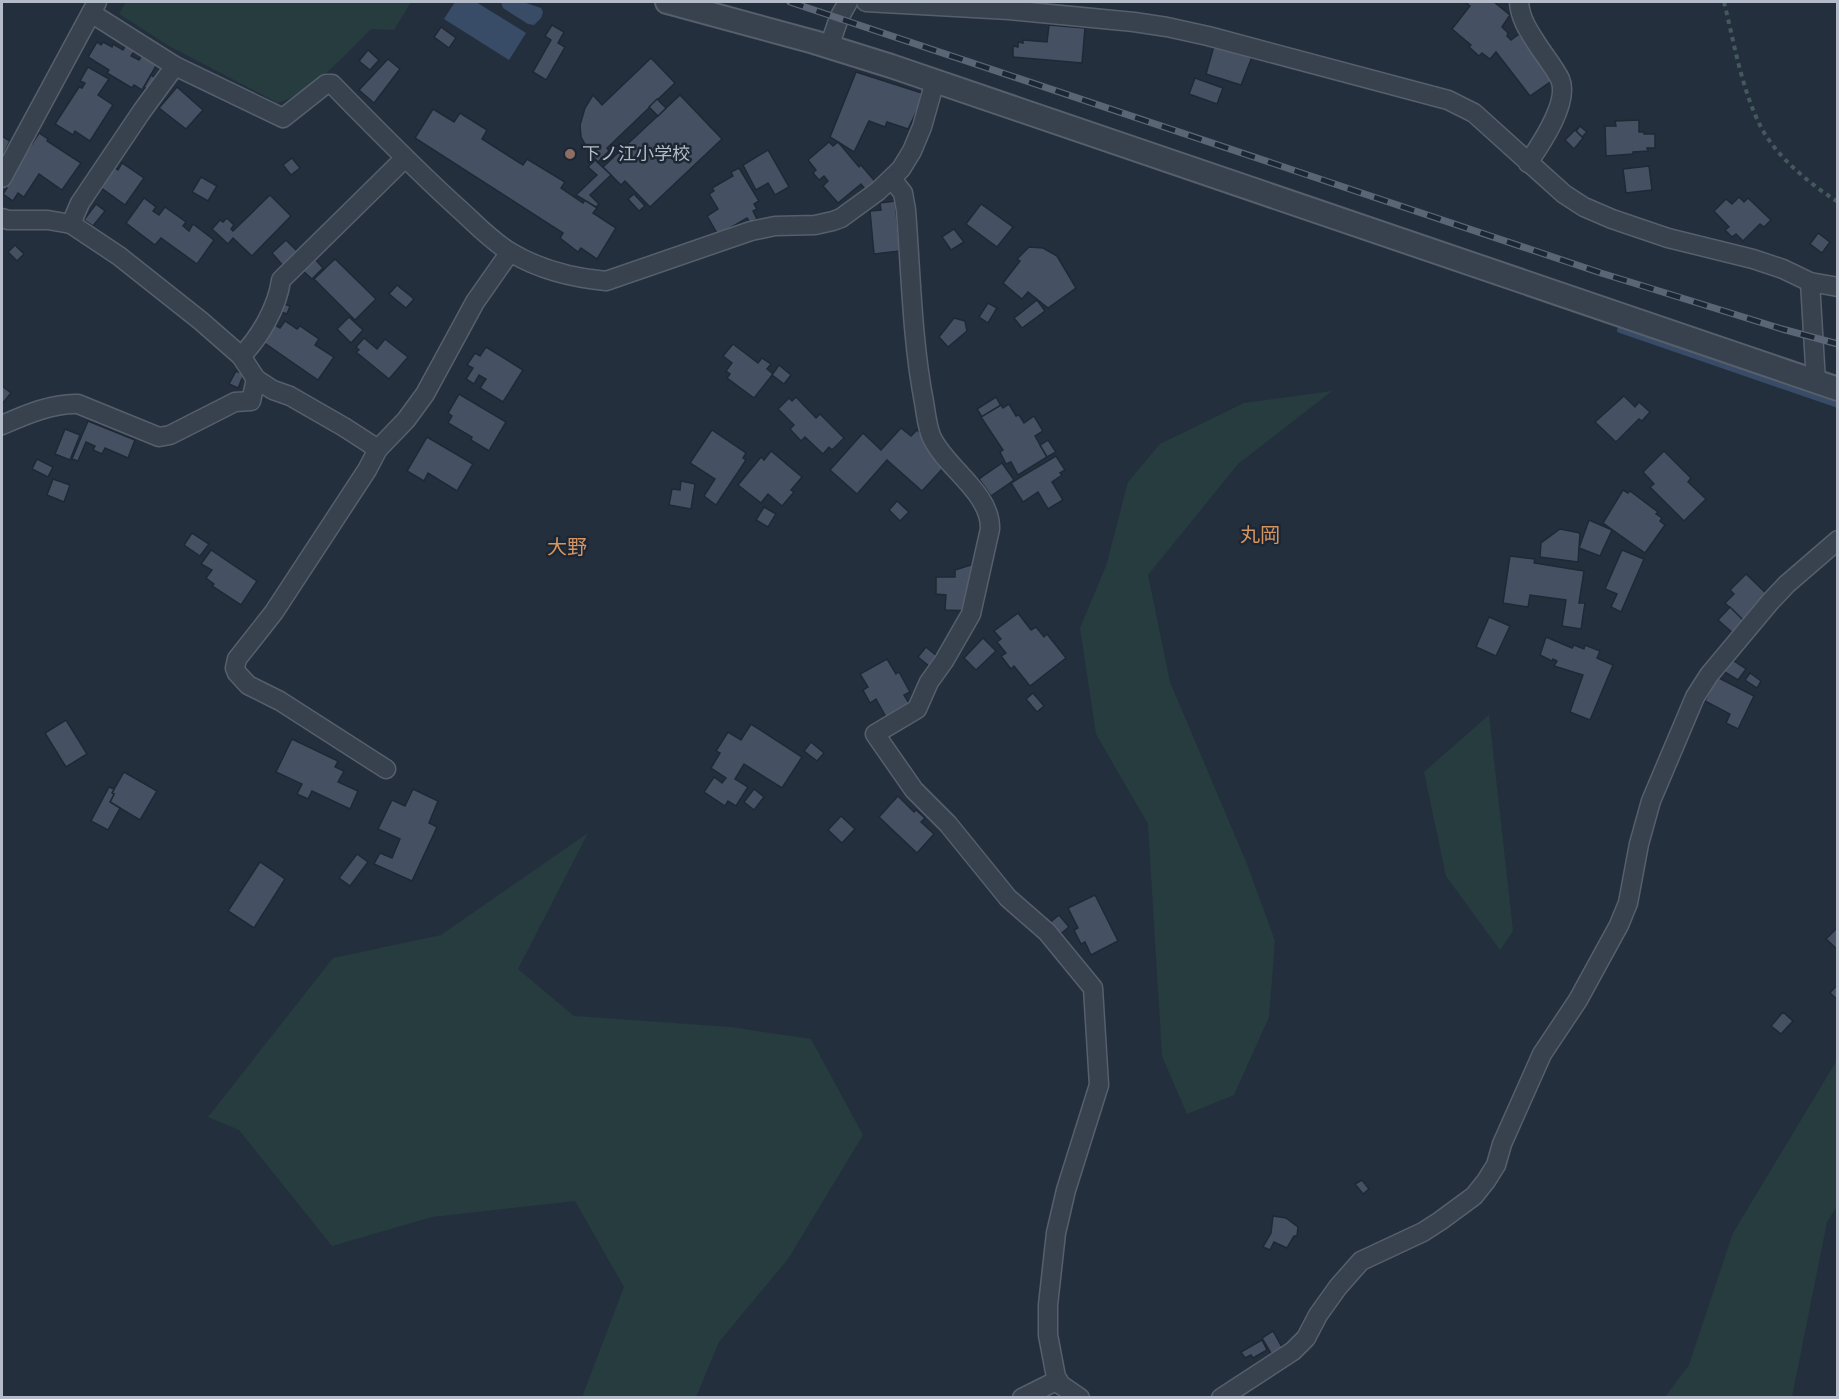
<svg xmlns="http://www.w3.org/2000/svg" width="1839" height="1399" viewBox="0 0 1839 1399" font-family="Mulish,'Noto Sans JP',sans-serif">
<rect width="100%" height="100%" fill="#242f3e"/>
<g fill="#263c3f">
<path d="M 126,2 L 411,2 L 394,30 L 371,29 C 347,53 310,94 278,103 L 169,46 L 119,14 Z"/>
<path d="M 1332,391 L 1238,464 L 1148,575 L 1170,682 L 1247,864 L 1275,941 L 1269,1017 L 1234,1095 L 1187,1114 L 1162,1056 L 1148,824 L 1096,734 L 1080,628 L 1106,566 L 1128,482 L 1160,444 L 1244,403 Z"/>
<path d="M 1489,715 L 1513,931 L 1500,950 L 1446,876 L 1424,772 Z"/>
<path d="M 588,833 L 518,969 L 574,1016 L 731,1027 L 811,1039 L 863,1135 L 788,1259 L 719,1342 L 696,1397 L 582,1397 L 624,1287 L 575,1201 L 432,1217 L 332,1246 L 239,1130 L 208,1117 L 333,958 L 441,935 Z"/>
<path d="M 1837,1060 L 1837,1206 L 1827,1222 L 1792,1397 L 1665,1397 L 1689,1365 L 1733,1233 Z"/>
</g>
<g fill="#394c67">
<path d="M 455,2 L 476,2 L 526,33 L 509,60 L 444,19 Z"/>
<path d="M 501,2 L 523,2 L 541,8 L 543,12 L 541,18 L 534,25 L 528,24 L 503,8 Z"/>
</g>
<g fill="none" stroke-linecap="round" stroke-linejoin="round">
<path stroke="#394c67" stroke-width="6" d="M 1620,330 L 1838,405"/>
</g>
<g fill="#455162" stroke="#1f2835" stroke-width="1.5">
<path d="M 1469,2 L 1494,2 L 1510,15 L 1502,27 L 1508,33 L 1507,36 L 1511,40 L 1519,34 L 1553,80 L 1530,96 L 1496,52 L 1490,59 L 1482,53 L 1479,56 L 1469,47 L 1471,45 L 1452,29 L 1470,6 L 1467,4 Z"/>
<path d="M 552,25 L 564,32 L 558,43 L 565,47 L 546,80 L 533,72 L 551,40 L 545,36 Z"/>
<path d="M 1049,25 L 1085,28 L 1082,63 L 1013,57 L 1013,46 L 1018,47 L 1018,42 L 1023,43 L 1023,40 L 1047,42 Z"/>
<path d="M 441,27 L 456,38 L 449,48 L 434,37 Z"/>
<path d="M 97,42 L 101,45 L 103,42 L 112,47 L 113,44 L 123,50 L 127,43 L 136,49 L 131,56 L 139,60 L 142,55 L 157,64 L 142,90 L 134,85 L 132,88 L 107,73 L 109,70 L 88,57 Z"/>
<path d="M 1214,46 L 1252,57 L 1241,85 L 1206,74 Z"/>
<path d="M 368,50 L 379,60 L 370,70 L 359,61 Z"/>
<path d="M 651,58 L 675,83 L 607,148 L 609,151 L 598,162 L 590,153 L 581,137 L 580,125 L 585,108 L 593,95 L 602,105 Z"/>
<path d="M 388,59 L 400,69 L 374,103 L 359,90 Z"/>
<path d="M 88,67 L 109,79 L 98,95 L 113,105 L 90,141 L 75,131 L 73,135 L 55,124 L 79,87 L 82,88 L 85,83 L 80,81 Z"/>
<path d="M 856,72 L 925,94 L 908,129 L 887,122 L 885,127 L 869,121 L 854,152 L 830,137 Z"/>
<path d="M 151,75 L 159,80 L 151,92 L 144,87 Z"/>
<path d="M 1195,78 L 1223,88 L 1217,104 L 1189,94 Z"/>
<path d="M 177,87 L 203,110 L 186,129 L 159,108 Z"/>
<path d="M 680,95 L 722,139 L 650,207 L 625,181 L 621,185 L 603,167 Z"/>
<path d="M 657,99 L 666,108 L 658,116 L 649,107 Z"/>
<path d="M 433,109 L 454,122 L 460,113 L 487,130 L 482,139 L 523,165 L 527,159 L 565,182 L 561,188 L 583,203 L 585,200 L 597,208 L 593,213 L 616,228 L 597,259 L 581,248 L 578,252 L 560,238 L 563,233 L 415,138 Z"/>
<path d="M 1639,120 L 1639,132 L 1644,132 L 1644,134 L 1655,134 L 1655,148 L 1647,148 L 1648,151 L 1633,152 L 1633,154 L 1606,156 L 1605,126 L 1616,126 L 1615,121 Z"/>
<path d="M 1580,126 L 1587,132 L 1582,137 L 1576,131 Z"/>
<path d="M 1575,130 L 1583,138 L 1574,149 L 1565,140 Z"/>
<path d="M 39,133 L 48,139 L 47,141 L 81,163 L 62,190 L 39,174 L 24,197 L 18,193 L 13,201 L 3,194 L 7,188 L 4,186 Z"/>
<path d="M 2,136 L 10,141 L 2,157 Z"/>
<path d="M 829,142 L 833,146 L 838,142 L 859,167 L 861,165 L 878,185 L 868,193 L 861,184 L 838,203 L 823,186 L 828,181 L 824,176 L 819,180 L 813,173 L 816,170 L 808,160 Z"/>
<path d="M 768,150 L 789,187 L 775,195 L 768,183 L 756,190 L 743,165 Z"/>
<path d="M 292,158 L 300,168 L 291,175 L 283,165 Z"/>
<path d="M 595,160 L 611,175 L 590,195 L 599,204 L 596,207 L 576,195 L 597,175 L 588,167 Z"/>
<path d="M 122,163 L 144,178 L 125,205 L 100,187 L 114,167 L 118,170 Z"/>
<path d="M 1649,166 L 1652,190 L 1626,193 L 1623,169 Z"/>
<path d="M 739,168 L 759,201 L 754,204 L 757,209 L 753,211 L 757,219 L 750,223 L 747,218 L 718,235 L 707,216 L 718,209 L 709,194 L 714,191 L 712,188 L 733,176 L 731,172 Z"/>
<path d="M 201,177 L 217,186 L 208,201 L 192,192 Z"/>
<path d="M 634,194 L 645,206 L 639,211 L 628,199 Z"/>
<path d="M 270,195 L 291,216 L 252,256 L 233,238 L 228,244 L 212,229 L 220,220 L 223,222 L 227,218 L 234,225 L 231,229 L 233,231 Z"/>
<path d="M 1739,197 L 1744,202 L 1748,198 L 1771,220 L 1764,227 L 1760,224 L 1743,241 L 1736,234 L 1732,237 L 1725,230 L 1729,227 L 1714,211 L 1726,199 L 1732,204 Z"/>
<path d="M 144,198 L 156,207 L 153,211 L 159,215 L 165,207 L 186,222 L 183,226 L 189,231 L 193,224 L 214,240 L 197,264 L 161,238 L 155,245 L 126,223 Z"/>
<path d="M 895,201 L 900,251 L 874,254 L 870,211 L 881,210 L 880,203 Z"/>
<path d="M 96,204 L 105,211 L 93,226 L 84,220 Z"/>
<path d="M 981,204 L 1013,227 L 997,247 L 966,224 Z"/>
<path d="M 954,229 L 964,242 L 951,250 L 942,237 Z"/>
<path d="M 1818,233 L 1830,242 L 1822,253 L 1810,244 Z"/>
<path d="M 286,240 L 300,254 L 285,268 L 272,253 Z"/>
<path d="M 15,245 L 24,254 L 17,261 L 8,252 Z"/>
<path d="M 1029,247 L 1043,248 L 1057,256 L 1076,288 L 1048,308 L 1028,292 L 1022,299 L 1003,283 L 1020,261 L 1017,259 Z"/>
<path d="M 314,258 L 323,268 L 312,279 L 302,270 Z"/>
<path d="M 335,259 L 376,299 L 355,320 L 314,279 Z"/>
<path d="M 397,285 L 414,299 L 406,308 L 389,294 Z"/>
<path d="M 1037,300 L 1045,311 L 1022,328 L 1014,318 Z"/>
<path d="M 281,303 L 290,306 L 287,314 L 278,311 Z"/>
<path d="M 988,303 L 997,308 L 988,323 L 979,317 Z"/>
<path d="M 349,317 L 363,330 L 351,343 L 337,329 Z"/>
<path d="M 954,318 L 965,321 L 967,331 L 948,347 L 939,337 Z"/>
<path d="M 285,321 L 297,329 L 300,326 L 319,339 L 315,345 L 334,357 L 318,380 L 263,342 L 275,325 L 280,328 Z"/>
<path d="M 364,338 L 377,349 L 385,339 L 408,357 L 389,379 L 356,352 L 359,350 L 356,347 Z"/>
<path d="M 733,344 L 758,363 L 762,358 L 771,364 L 767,369 L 773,374 L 754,398 L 727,378 L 730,374 L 726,371 L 732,363 L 723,356 Z"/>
<path d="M 486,347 L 523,370 L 503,402 L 480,388 L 486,379 L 479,375 L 474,384 L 466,379 L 473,368 L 467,365 L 475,353 L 480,356 Z"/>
<path d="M 779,365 L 791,375 L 784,384 L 772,375 Z"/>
<path d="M 236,371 L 244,374 L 238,388 L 229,384 Z"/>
<path d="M 2,386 L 11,393 L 2,404 Z"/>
<path d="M 459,394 L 506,422 L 489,451 L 471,440 L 472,437 L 448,423 L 452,416 L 448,413 Z"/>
<path d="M 1624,396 L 1635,407 L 1639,402 L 1650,412 L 1642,421 L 1639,419 L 1616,442 L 1595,422 Z"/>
<path d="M 796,397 L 816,418 L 820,414 L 844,438 L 832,450 L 829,447 L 823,454 L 805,437 L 801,441 L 790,429 L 794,425 L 778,409 L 789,398 L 792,401 Z"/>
<path d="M 996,397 L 1001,406 L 982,417 L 977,409 Z"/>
<path d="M 1009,404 L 1016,416 L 1019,415 L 1024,423 L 1034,416 L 1043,431 L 1035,436 L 1047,457 L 1018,475 L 1011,462 L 1006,464 L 1000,452 L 1003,450 L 981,417 L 1001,405 L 1003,408 Z"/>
<path d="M 88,421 L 135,440 L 128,458 L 105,448 L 102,454 L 93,450 L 95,446 L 86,442 L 78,461 L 72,459 Z"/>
<path d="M 901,428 L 911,436 L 917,430 L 927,439 L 945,466 L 922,491 L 887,460 L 857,494 L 830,470 L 863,433 L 881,450 Z"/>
<path d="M 65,429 L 80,435 L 70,460 L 55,454 Z"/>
<path d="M 712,430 L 746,453 L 743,458 L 746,460 L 716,505 L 704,496 L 715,479 L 690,463 Z"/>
<path d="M 427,437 L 473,464 L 457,491 L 428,473 L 424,481 L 407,471 Z"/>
<path d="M 1048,440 L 1056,452 L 1047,457 L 1040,445 Z"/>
<path d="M 771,451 L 802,477 L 791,490 L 794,492 L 782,506 L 768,494 L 761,503 L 738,485 L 761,457 L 764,460 Z"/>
<path d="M 1664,451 L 1691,478 L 1688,482 L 1706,499 L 1684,521 L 1650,487 L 1654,484 L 1643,472 Z"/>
<path d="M 1056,456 L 1065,470 L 1060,473 L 1062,475 L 1052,482 L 1063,500 L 1048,509 L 1038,492 L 1023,502 L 1011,483 Z"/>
<path d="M 37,459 L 53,467 L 48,477 L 32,469 Z"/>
<path d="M 1002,463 L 1014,480 L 991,496 L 979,479 Z"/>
<path d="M 53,479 L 70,485 L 64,502 L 47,495 Z"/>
<path d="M 681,481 L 695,484 L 691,509 L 669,505 L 672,489 L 680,490 Z"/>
<path d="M 1623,490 L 1628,493 L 1630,491 L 1658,512 L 1656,514 L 1662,518 L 1660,521 L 1665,525 L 1645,553 L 1603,523 Z"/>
<path d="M 897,501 L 909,512 L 900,521 L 889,510 Z"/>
<path d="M 764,507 L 776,514 L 768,527 L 756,520 Z"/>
<path d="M 1589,520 L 1612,530 L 1600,556 L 1579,548 Z"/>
<path d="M 1560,529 L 1580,533 L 1578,562 L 1540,557 L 1541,543 Z"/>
<path d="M 192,533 L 209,544 L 200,556 L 184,545 Z"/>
<path d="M 211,550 L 257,581 L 241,605 L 212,586 L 214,584 L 206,578 L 212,570 L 201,564 Z"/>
<path d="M 1622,550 L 1644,559 L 1621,612 L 1611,607 L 1617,594 L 1605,589 Z"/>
<path d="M 1510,556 L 1535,559 L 1534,563 L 1584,571 L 1579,603 L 1585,603 L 1581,629 L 1562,626 L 1566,600 L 1530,595 L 1528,607 L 1503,603 Z"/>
<path d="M 980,562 L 973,611 L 945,610 L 946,595 L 936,594 L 936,577 L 955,577 L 955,570 Z"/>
<path d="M 1746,574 L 1770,597 L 1746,623 L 1725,603 L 1734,594 L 1730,590 Z"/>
<path d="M 1730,607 L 1746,623 L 1735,635 L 1718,620 Z"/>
<path d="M 1018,613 L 1031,630 L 1036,627 L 1044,637 L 1047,634 L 1066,658 L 1030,686 L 1014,666 L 1011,669 L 1001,656 L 1006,653 L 997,642 L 1001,639 L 994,631 Z"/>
<path d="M 1489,617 L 1510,626 L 1496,656 L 1476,647 Z"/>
<path d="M 1546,637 L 1572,648 L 1574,645 L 1584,649 L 1585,645 L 1600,651 L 1597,658 L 1613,665 L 1590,720 L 1570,712 L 1583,675 L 1554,666 L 1557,661 L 1553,659 L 1552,661 L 1540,655 Z"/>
<path d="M 983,638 L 996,651 L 976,670 L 964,658 Z"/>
<path d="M 926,647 L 943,661 L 935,671 L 918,657 Z"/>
<path d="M 887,659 L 896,674 L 899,672 L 910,692 L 904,695 L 909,703 L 886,717 L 876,699 L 870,703 L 863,690 L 868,687 L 860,674 Z"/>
<path d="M 1731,659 L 1746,669 L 1738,680 L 1723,671 Z"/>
<path d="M 1750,673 L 1761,681 L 1757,688 L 1745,680 Z"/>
<path d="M 1717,677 L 1754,696 L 1738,729 L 1726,723 L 1730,714 L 1705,701 Z"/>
<path d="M 1033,693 L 1044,706 L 1037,712 L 1026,699 Z"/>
<path d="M 66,720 L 87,754 L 66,767 L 45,733 Z"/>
<path d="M 751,724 L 802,757 L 782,788 L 744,764 L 735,779 L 748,787 L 736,806 L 728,801 L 725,806 L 704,792 L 714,777 L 722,783 L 726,778 L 711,768 L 720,753 L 716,751 L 728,732 L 741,740 Z"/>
<path d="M 292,739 L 338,761 L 335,767 L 344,771 L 338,782 L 358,791 L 350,809 L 312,791 L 308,799 L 297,794 L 302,784 L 276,772 Z"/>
<path d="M 811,742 L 824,753 L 817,761 L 804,751 Z"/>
<path d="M 124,772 L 157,791 L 140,820 L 110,802 L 114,794 L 112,793 Z"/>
<path d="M 109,787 L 114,789 L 112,793 L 114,794 L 110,802 L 120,808 L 108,830 L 91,821 Z"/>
<path d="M 413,789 L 438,801 L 429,823 L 437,827 L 412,881 L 374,864 L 380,853 L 392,858 L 400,839 L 378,829 L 392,800 L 405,806 Z"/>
<path d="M 754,789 L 764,797 L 754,810 L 744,802 Z"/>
<path d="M 898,796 L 914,812 L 916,810 L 925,818 L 921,822 L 934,834 L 917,853 L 879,817 Z"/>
<path d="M 841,816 L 855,829 L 842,843 L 828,830 Z"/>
<path d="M 357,854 L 368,862 L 350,886 L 339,878 Z"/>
<path d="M 260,862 L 285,879 L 254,928 L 228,911 Z"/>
<path d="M 1095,895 L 1118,941 L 1091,955 L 1085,942 L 1081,944 L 1074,930 L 1078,928 L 1068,908 Z"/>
<path d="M 1059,915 L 1069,927 L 1058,936 L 1048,924 Z"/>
<path d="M 1838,927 L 1838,950 L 1826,939 Z"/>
<path d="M 1838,984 L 1838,1000 L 1830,993 Z"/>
<path d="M 1783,1012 L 1793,1021 L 1781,1034 L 1771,1026 Z"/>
<path d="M 1362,1180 L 1369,1189 L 1363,1194 L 1355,1184 Z"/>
<path d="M 1273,1216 L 1286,1218 L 1298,1227 L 1297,1236 L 1294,1236 L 1287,1248 L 1274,1242 L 1270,1250 L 1263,1247 L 1271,1233 Z"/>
<path d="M 1273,1331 L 1283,1349 L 1272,1355 L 1262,1338 Z"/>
<path d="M 1262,1340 L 1267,1350 L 1253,1358 L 1251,1355 L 1245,1358 L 1241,1352 Z"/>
</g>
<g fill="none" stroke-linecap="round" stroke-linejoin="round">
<g stroke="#565f6c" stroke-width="21">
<g id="minor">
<path d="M 866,2 L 1009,10 L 1134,22 L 1167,27 L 1208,36 L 1448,100 L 1474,113 L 1564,194 L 1584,207 L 1612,219 L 1668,238 L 1753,259 L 1783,269 L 1810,282 L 1838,287"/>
<path d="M 1519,2 C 1520,18 1528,30 1537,44 C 1544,55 1554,67 1560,79 C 1570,102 1541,144 1528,163"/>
<path d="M 91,13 L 175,66 L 283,118 L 326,84 L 332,84 C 373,126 414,168 457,207 C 474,222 490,240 510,252 C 538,269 574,278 606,281 L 751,231 L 775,226 L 815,225 L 833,221 L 841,218 L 878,191 L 901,169 L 912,151 L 922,127 L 935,81"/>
<path d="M 829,47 L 839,18 L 848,2"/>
<path d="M 2,178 L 97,2"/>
<path d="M 892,179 L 903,193 L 906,210 C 911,274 912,340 924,402 C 926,413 927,428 932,438 C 947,469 991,493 990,529 L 971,614 L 944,661 L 929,682 L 917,709 L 875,734 L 914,790 L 948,824 L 1008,898 L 1047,932 L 1093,988 L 1099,1085 L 1066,1190 L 1056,1233 L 1048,1305 L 1048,1335 L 1056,1377 L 1061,1385 L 1080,1398"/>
<path d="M 2,218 L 8,220 L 48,220 L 71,224 L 119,256 L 201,321 L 241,356 L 256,379 L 273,390 L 290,396 L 344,427 L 378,449"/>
<path d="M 71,224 L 80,203 L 142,111 L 175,66"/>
<path d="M 1810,282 L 1816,382"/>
<path d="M 241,356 C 260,338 278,305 281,280 L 404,159"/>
<path d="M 2,425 C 25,415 52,403 78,404 L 159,437 L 170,435 L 235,402 L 251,401 L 256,379"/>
<path d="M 386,769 L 280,701 L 248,685 L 237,673 L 235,668 L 237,659 L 274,612 L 367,470 L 378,449 L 406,420 L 425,394 L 475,302 L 510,252"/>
<path d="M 1022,1398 L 1058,1380"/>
<path d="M 1221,1398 L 1293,1351 L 1306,1338 L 1318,1315 L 1338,1287 L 1361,1261 L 1423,1232 L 1440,1221 L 1474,1196 L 1486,1181 L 1496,1165 L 1502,1144 L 1542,1054 L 1578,1000 L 1619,925 L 1628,903 L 1639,844 L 1651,801 L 1695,697 L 1709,675 L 1770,602 L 1787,584 L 1838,540"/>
</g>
</g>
<g stroke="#565f6c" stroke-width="26">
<path id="tertiary" d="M 667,2 L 814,42 L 891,66 L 1838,389"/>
</g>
<path stroke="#44595c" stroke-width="4" stroke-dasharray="4.5 4.5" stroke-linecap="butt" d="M 1724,2 C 1734,42 1742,92 1762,129 C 1778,158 1810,184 1838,202"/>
<use href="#minor" stroke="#38414e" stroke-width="18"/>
<use href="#tertiary" stroke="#38414e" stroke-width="22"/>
<g stroke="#5a6575" stroke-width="7">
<path id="rail" d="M 790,2 L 1601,273 L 1782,329 L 1838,344"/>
</g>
<use href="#rail" stroke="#1d2633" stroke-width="4.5" stroke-dasharray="14" stroke-linecap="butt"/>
</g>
<circle fill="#8d6e63" stroke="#1d2633" stroke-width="2" cx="570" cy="154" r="6"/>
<g text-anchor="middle" stroke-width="5" stroke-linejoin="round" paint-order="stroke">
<g font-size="18" fill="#b4bcc9" stroke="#1d2633" text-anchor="start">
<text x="582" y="160">下ノ江小学校</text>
</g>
<g font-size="20" fill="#d59563" stroke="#1d2633">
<text x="1260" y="542">丸岡</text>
<text x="567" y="554">大野</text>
</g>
</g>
<rect width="1839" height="1399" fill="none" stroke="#b4bcc9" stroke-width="6"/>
</svg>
